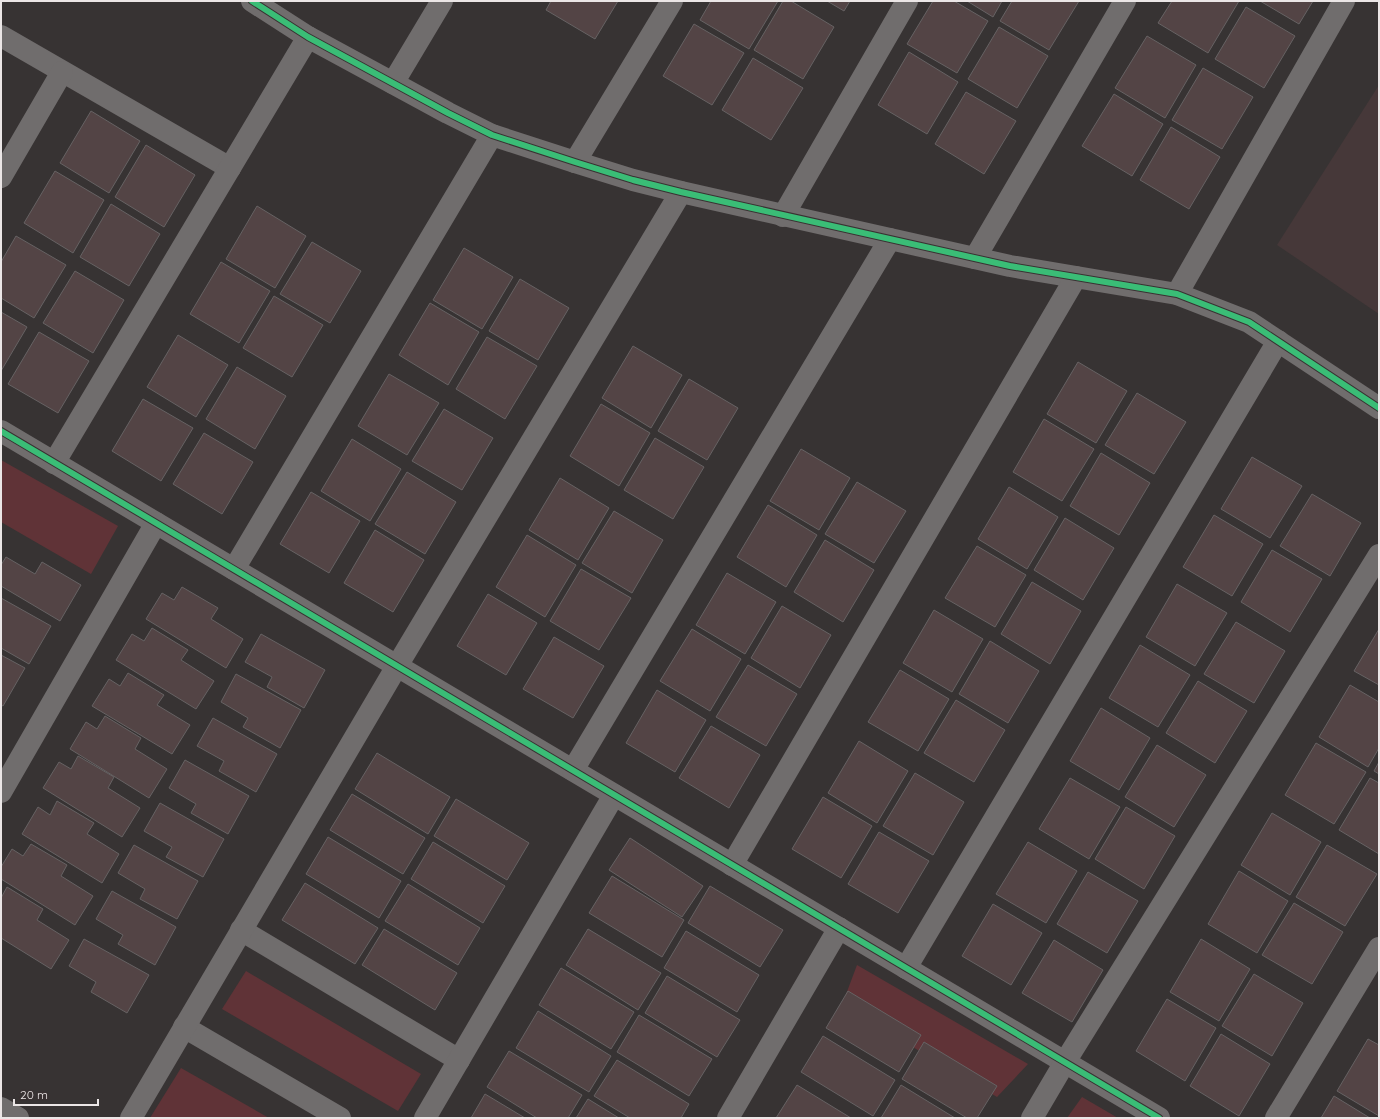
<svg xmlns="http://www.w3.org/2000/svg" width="1380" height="1119" viewBox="0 0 1380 1119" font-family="Quicksand,sans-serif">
<rect width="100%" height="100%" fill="#373333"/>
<path fill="#463839" d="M 1379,85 L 1379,314 L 1277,245 Z"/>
<g fill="#603337">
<path d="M 1,460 L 118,526 L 91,574 L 1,522 Z"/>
<path d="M 857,965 L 1028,1064 L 997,1097 L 842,1005 Z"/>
<path d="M 246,971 L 421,1074 L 398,1111 L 222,1009 Z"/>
<path d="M 181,1068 L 269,1118 L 150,1118 Z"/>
<path d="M 1082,1097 L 1118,1118 L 1067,1118 Z"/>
</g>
<g fill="#534445" stroke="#666263">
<path d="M 551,1 L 618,1 L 595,39 L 546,10 Z"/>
<path d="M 711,1 L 778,1 L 749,49 L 700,20 Z"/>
<path d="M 783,1 L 791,1 L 834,27 L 803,79 L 754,50 Z"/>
<path d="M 827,1 L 850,1 L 844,11 Z"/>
<path d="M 933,1 L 954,1 L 988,21 L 957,73 L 907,44 Z"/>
<path d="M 967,1 L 1002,1 L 993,17 Z"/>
<path d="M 1012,1 L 1079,1 L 1049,50 L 1000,21 Z"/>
<path d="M 1172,1 L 1239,1 L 1208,53 L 1158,23 Z"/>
<path d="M 1260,1 L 1313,1 L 1299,24 Z"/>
<path d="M 1246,7 L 1295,36 L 1264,88 L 1215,59 Z"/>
<path d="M 694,24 L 744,53 L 712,105 L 663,76 Z"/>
<path d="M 999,27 L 1048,56 L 1017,108 L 968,79 Z"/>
<path d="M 1147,36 L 1196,65 L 1165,118 L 1115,88 Z"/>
<path d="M 909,52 L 958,82 L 927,134 L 878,105 Z"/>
<path d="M 753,58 L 803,88 L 771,140 L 722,110 Z"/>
<path d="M 1203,68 L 1253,97 L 1222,149 L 1172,120 Z"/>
<path d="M 966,92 L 1016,121 L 984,174 L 935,144 Z"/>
<path d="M 1114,94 L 1163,124 L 1132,176 L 1082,146 Z"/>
<path d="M 91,111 L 140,141 L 109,193 L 60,163 Z"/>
<path d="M 1171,127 L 1220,157 L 1189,209 L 1140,180 Z"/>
<path d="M 146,145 L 195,175 L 164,227 L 115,197 Z"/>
<path d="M 55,171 L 104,200 L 73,253 L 24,223 Z"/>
<path d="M 111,204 L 160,234 L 129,286 L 80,257 Z"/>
<path d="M 257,206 L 306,236 L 275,288 L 226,259 Z"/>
<path d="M 16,236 L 66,265 L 34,318 L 1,298 L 1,262 Z"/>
<path d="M 312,242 L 361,271 L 330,323 L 280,294 Z"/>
<path d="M 464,248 L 513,277 L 482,329 L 433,300 Z"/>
<path d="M 221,262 L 270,291 L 239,343 L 190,314 Z"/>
<path d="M 75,271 L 124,300 L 93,353 L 43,323 Z"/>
<path d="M 520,279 L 569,308 L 538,360 L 489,331 Z"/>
<path d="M 274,296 L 323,325 L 292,377 L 243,348 Z"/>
<path d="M 430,303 L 479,332 L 448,385 L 399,355 Z"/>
<path d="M 1,312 L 27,327 L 1,371 Z"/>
<path d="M 39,332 L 89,361 L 58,413 L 8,384 Z"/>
<path d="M 178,335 L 228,365 L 196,417 L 147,387 Z"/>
<path d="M 487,337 L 537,366 L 505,419 L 456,389 Z"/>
<path d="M 633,346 L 682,375 L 651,428 L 602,398 Z"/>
<path d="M 1078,362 L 1127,391 L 1096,443 L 1047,414 Z"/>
<path d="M 237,367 L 286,396 L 255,449 L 206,419 Z"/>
<path d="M 389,374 L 439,403 L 407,455 L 358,426 Z"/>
<path d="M 689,379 L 738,408 L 707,460 L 658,431 Z"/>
<path d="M 1137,393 L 1186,422 L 1154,474 L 1105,445 Z"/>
<path d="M 143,399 L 193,428 L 161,481 L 112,451 Z"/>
<path d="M 601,404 L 650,433 L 619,486 L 570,456 Z"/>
<path d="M 444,409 L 493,438 L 462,490 L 412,461 Z"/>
<path d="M 1044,419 L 1094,449 L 1062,501 L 1013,472 Z"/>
<path d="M 204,433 L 253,462 L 222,514 L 173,484 Z"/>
<path d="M 655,438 L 704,467 L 673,519 L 624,490 Z"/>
<path d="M 352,439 L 401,469 L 370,521 L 321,491 Z"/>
<path d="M 801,449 L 850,478 L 819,530 L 770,501 Z"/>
<path d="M 1101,453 L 1150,483 L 1119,535 L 1070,506 Z"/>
<path d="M 1252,457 L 1302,486 L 1270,538 L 1221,509 Z"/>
<path d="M 407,472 L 456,502 L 425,554 L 375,524 Z"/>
<path d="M 560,478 L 609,508 L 578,560 L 529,530 Z"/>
<path d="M 857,482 L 906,511 L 874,563 L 825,534 Z"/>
<path d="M 1009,487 L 1058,517 L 1027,569 L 978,539 Z"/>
<path d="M 311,492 L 360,521 L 329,573 L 280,544 Z"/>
<path d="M 1312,494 L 1361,523 L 1330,576 L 1280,546 Z"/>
<path d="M 768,505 L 817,535 L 786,587 L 737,557 Z"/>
<path d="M 614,511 L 663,540 L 632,593 L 582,563 Z"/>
<path d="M 1214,515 L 1263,544 L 1232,596 L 1183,567 Z"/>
<path d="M 1065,518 L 1114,548 L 1083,600 L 1034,570 Z"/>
<path d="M 375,530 L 424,560 L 393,612 L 344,583 Z"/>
<path d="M 527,535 L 576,565 L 545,617 L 496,587 Z"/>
<path d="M 825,540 L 874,570 L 843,622 L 794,592 Z"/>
<path d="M 977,546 L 1026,575 L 995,627 L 945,598 Z"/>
<path d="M 1272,550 L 1322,579 L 1290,632 L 1241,602 Z"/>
<path d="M 6,557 L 35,574 L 42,562 L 81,585 L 60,621 L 1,586 L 1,565 Z"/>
<path d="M 581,569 L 631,598 L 599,650 L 550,621 Z"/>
<path d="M 727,573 L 776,602 L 745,654 L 696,625 Z"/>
<path d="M 1032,582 L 1081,611 L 1050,664 L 1001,634 Z"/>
<path d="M 1177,584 L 1227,613 L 1195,666 L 1146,637 Z"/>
<path d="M 182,587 L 218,608 L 211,619 L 243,639 L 226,668 L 146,619 L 162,593 L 174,600 Z"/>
<path d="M 488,594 L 537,623 L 506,675 L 457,646 Z"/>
<path d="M 1,598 L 51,626 L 29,664 L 1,648 Z"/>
<path d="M 782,606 L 831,635 L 800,688 L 751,658 Z"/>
<path d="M 934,610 L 983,639 L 952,692 L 903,663 Z"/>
<path d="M 1236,622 L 1285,651 L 1254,703 L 1204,674 Z"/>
<path d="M 152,628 L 188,650 L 181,660 L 214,681 L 196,709 L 116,660 L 132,634 L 144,641 Z"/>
<path d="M 692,629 L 741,659 L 710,711 L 660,681 Z"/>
<path d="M 1379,629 L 1379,685 L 1354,671 Z"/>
<path d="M 261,634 L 325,670 L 304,708 L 267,687 L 272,677 L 245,662 Z"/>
<path d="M 554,637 L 604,666 L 573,718 L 523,689 Z"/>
<path d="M 990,641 L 1039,671 L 1008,723 L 959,694 Z"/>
<path d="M 1140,645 L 1190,675 L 1158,727 L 1109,698 Z"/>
<path d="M 1,655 L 25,668 L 3,706 L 1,705 Z"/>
<path d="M 748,665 L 797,694 L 766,746 L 716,717 Z"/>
<path d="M 900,670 L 949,699 L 918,751 L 868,722 Z"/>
<path d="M 128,673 L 164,695 L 157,705 L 190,725 L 172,754 L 92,706 L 109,679 L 120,686 Z"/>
<path d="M 236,674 L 301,710 L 280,748 L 243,727 L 248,718 L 221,702 Z"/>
<path d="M 1198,681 L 1247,711 L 1215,763 L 1166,733 Z"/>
<path d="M 1350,685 L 1379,702 L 1379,748 L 1368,767 L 1319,737 Z"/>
<path d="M 657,690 L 706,720 L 675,772 L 626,743 Z"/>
<path d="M 956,700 L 1005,730 L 974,782 L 924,753 Z"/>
<path d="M 1101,708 L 1150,738 L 1119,790 L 1070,761 Z"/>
<path d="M 105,716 L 141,738 L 135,749 L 167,769 L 149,798 L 70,749 L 86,722 L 97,729 Z"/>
<path d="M 213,718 L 277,754 L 256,792 L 219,771 L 224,761 L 197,746 Z"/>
<path d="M 711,726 L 760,755 L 729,808 L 679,778 Z"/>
<path d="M 859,741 L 908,771 L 877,823 L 828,793 Z"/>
<path d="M 1316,743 L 1366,772 L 1334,824 L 1285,795 Z"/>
<path d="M 1157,745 L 1206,775 L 1174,827 L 1125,797 Z"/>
<path d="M 377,753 L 450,797 L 428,834 L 355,789 Z"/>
<path d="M 78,756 L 114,777 L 108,788 L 140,808 L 122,837 L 43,788 L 59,762 L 71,769 Z"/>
<path d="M 185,760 L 249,796 L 228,834 L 191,813 L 196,804 L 169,788 Z"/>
<path d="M 1379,762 L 1379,774 L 1374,771 Z"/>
<path d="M 915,773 L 964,802 L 933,855 L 883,826 Z"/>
<path d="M 1070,778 L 1120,807 L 1089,859 L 1039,829 Z"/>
<path d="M 1370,778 L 1379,783 L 1379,854 L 1339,830 Z"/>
<path d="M 352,794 L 425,838 L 403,874 L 330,830 Z"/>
<path d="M 823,797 L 872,826 L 841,878 L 792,849 Z"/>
<path d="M 456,799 L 529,843 L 507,880 L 434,836 Z"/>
<path d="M 57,801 L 94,823 L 87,834 L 119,854 L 102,883 L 22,834 L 38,807 L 50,815 Z"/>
<path d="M 160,803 L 224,839 L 203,877 L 166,857 L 172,847 L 144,831 Z"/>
<path d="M 1126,807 L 1175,836 L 1144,889 L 1095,859 Z"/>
<path d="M 1272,813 L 1321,842 L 1290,895 L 1241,865 Z"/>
<path d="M 879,832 L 929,861 L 898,913 L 848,884 Z"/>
<path d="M 328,837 L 401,881 L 379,918 L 306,874 Z"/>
<path d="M 630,838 L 703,886 L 682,917 L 609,870 Z"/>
<path d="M 433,842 L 505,886 L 483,923 L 411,879 Z"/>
<path d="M 1028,842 L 1077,871 L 1046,923 L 996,894 Z"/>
<path d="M 31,844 L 67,865 L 61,876 L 93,896 L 75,925 L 1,879 L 1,867 L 12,849 L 23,856 Z"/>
<path d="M 134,845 L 198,881 L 177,919 L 140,899 L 145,889 L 118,873 Z"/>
<path d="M 1327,845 L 1377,874 L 1345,926 L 1296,897 Z"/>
<path d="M 1239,871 L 1288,901 L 1257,953 L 1208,924 Z"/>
<path d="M 1088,872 L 1138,901 L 1107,953 L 1057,924 Z"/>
<path d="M 612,876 L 684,920 L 662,957 L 589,913 Z"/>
<path d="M 305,883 L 378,928 L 355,964 L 282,920 Z"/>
<path d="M 408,884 L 480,928 L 458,965 L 385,921 Z"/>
<path d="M 710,886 L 783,930 L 760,967 L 688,923 Z"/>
<path d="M 7,887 L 43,909 L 37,920 L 69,940 L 51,969 L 1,938 L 1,898 Z"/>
<path d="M 112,891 L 176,927 L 155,965 L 118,944 L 123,935 L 96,919 Z"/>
<path d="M 1294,903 L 1343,932 L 1312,984 L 1262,955 Z"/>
<path d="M 993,904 L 1042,933 L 1011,985 L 962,956 Z"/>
<path d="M 384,929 L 457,973 L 435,1010 L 362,965 Z"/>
<path d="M 588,929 L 661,973 L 638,1010 L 566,965 Z"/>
<path d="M 686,931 L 759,975 L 737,1012 L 664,968 Z"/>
<path d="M 84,939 L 149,975 L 127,1013 L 91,992 L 96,982 L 69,966 Z"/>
<path d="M 1201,939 L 1250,969 L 1219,1021 L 1170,992 Z"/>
<path d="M 1054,940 L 1103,970 L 1072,1022 L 1022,993 Z"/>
<path d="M 561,968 L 634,1012 L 611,1049 L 539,1005 Z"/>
<path d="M 1254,974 L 1303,1003 L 1272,1056 L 1222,1026 Z"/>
<path d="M 667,976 L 740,1020 L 717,1057 L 645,1013 Z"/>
<path d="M 848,991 L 921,1035 L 899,1072 L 826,1028 Z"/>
<path d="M 1167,999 L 1216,1028 L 1185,1081 L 1136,1051 Z"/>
<path d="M 538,1011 L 611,1056 L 589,1092 L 516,1048 Z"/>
<path d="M 639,1015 L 712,1059 L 689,1096 L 617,1052 Z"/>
<path d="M 1221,1034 L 1270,1064 L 1239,1116 L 1190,1086 Z"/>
<path d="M 823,1036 L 895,1080 L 873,1116 L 801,1072 Z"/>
<path d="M 1368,1039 L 1379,1045 L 1379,1116 L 1337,1091 Z"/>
<path d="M 924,1042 L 997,1086 L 977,1118 L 967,1118 L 902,1079 Z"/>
<path d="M 509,1051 L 582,1095 L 568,1118 L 537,1118 L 487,1087 Z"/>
<path d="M 617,1060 L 689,1104 L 681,1118 L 630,1118 L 594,1096 Z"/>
<path d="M 797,1085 L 851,1118 L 776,1118 Z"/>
<path d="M 901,1085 L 955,1118 L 881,1118 Z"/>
<path d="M 485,1094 L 525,1118 L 471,1118 Z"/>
<path d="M 1334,1096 L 1370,1118 L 1321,1118 Z"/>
<path d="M 588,1099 L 619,1118 L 576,1118 Z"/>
</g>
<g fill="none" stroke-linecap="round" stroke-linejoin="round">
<g stroke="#706d6d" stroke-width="22">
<path d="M 252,1 L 308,37 L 448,113 L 492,135 L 575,162 L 633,180 L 681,192 L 1010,266 L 1177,294 L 1249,322 L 1379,408"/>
<path d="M 1,36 L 230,168"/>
<path d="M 393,83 L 442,1"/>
<path d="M 575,162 L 672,1"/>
<path d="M 1,177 L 62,72"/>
<path d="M 783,216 L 907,1"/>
<path d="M 975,258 L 1125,1"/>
<path d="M 1177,294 L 1344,1"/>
<path d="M 1,431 L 1159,1118"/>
<path d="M 54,463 L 308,37"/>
<path d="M 234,569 L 492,135"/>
<path d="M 573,770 L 890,239"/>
<path d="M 1,792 L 156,523"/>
<path d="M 732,865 L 1076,277"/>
<path d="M 241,930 L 459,1060"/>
<path d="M 906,968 L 1278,341"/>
<path d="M 184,1027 L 340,1118"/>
<path d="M 1,1108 L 18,1118"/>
<path d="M 131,1118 L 397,666 L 681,192"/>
<path d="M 425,1118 L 614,795"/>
<path d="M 728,1118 L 839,928"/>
<path d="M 1032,1118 L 1065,1062 L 1379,555"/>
<path d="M 1276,1118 L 1379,948"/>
</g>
<g stroke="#393132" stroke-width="8">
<g id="cycleway">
<path d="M 252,1 L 308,37 L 448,113 L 492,135 L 575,162 L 633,180 L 681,192 L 1010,266 L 1177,294 L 1249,322 L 1379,408"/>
<path d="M 1,431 L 1159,1118"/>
</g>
</g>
<use href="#cycleway" stroke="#3abd76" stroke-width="6"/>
</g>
<rect width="1380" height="1119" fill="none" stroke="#ebe6e6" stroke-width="4"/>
<path d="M14 1099v6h84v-6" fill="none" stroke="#ebe6e6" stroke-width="2"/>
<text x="20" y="1099" font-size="12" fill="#ebe6e6" stroke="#393132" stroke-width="3" paint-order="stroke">20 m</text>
</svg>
